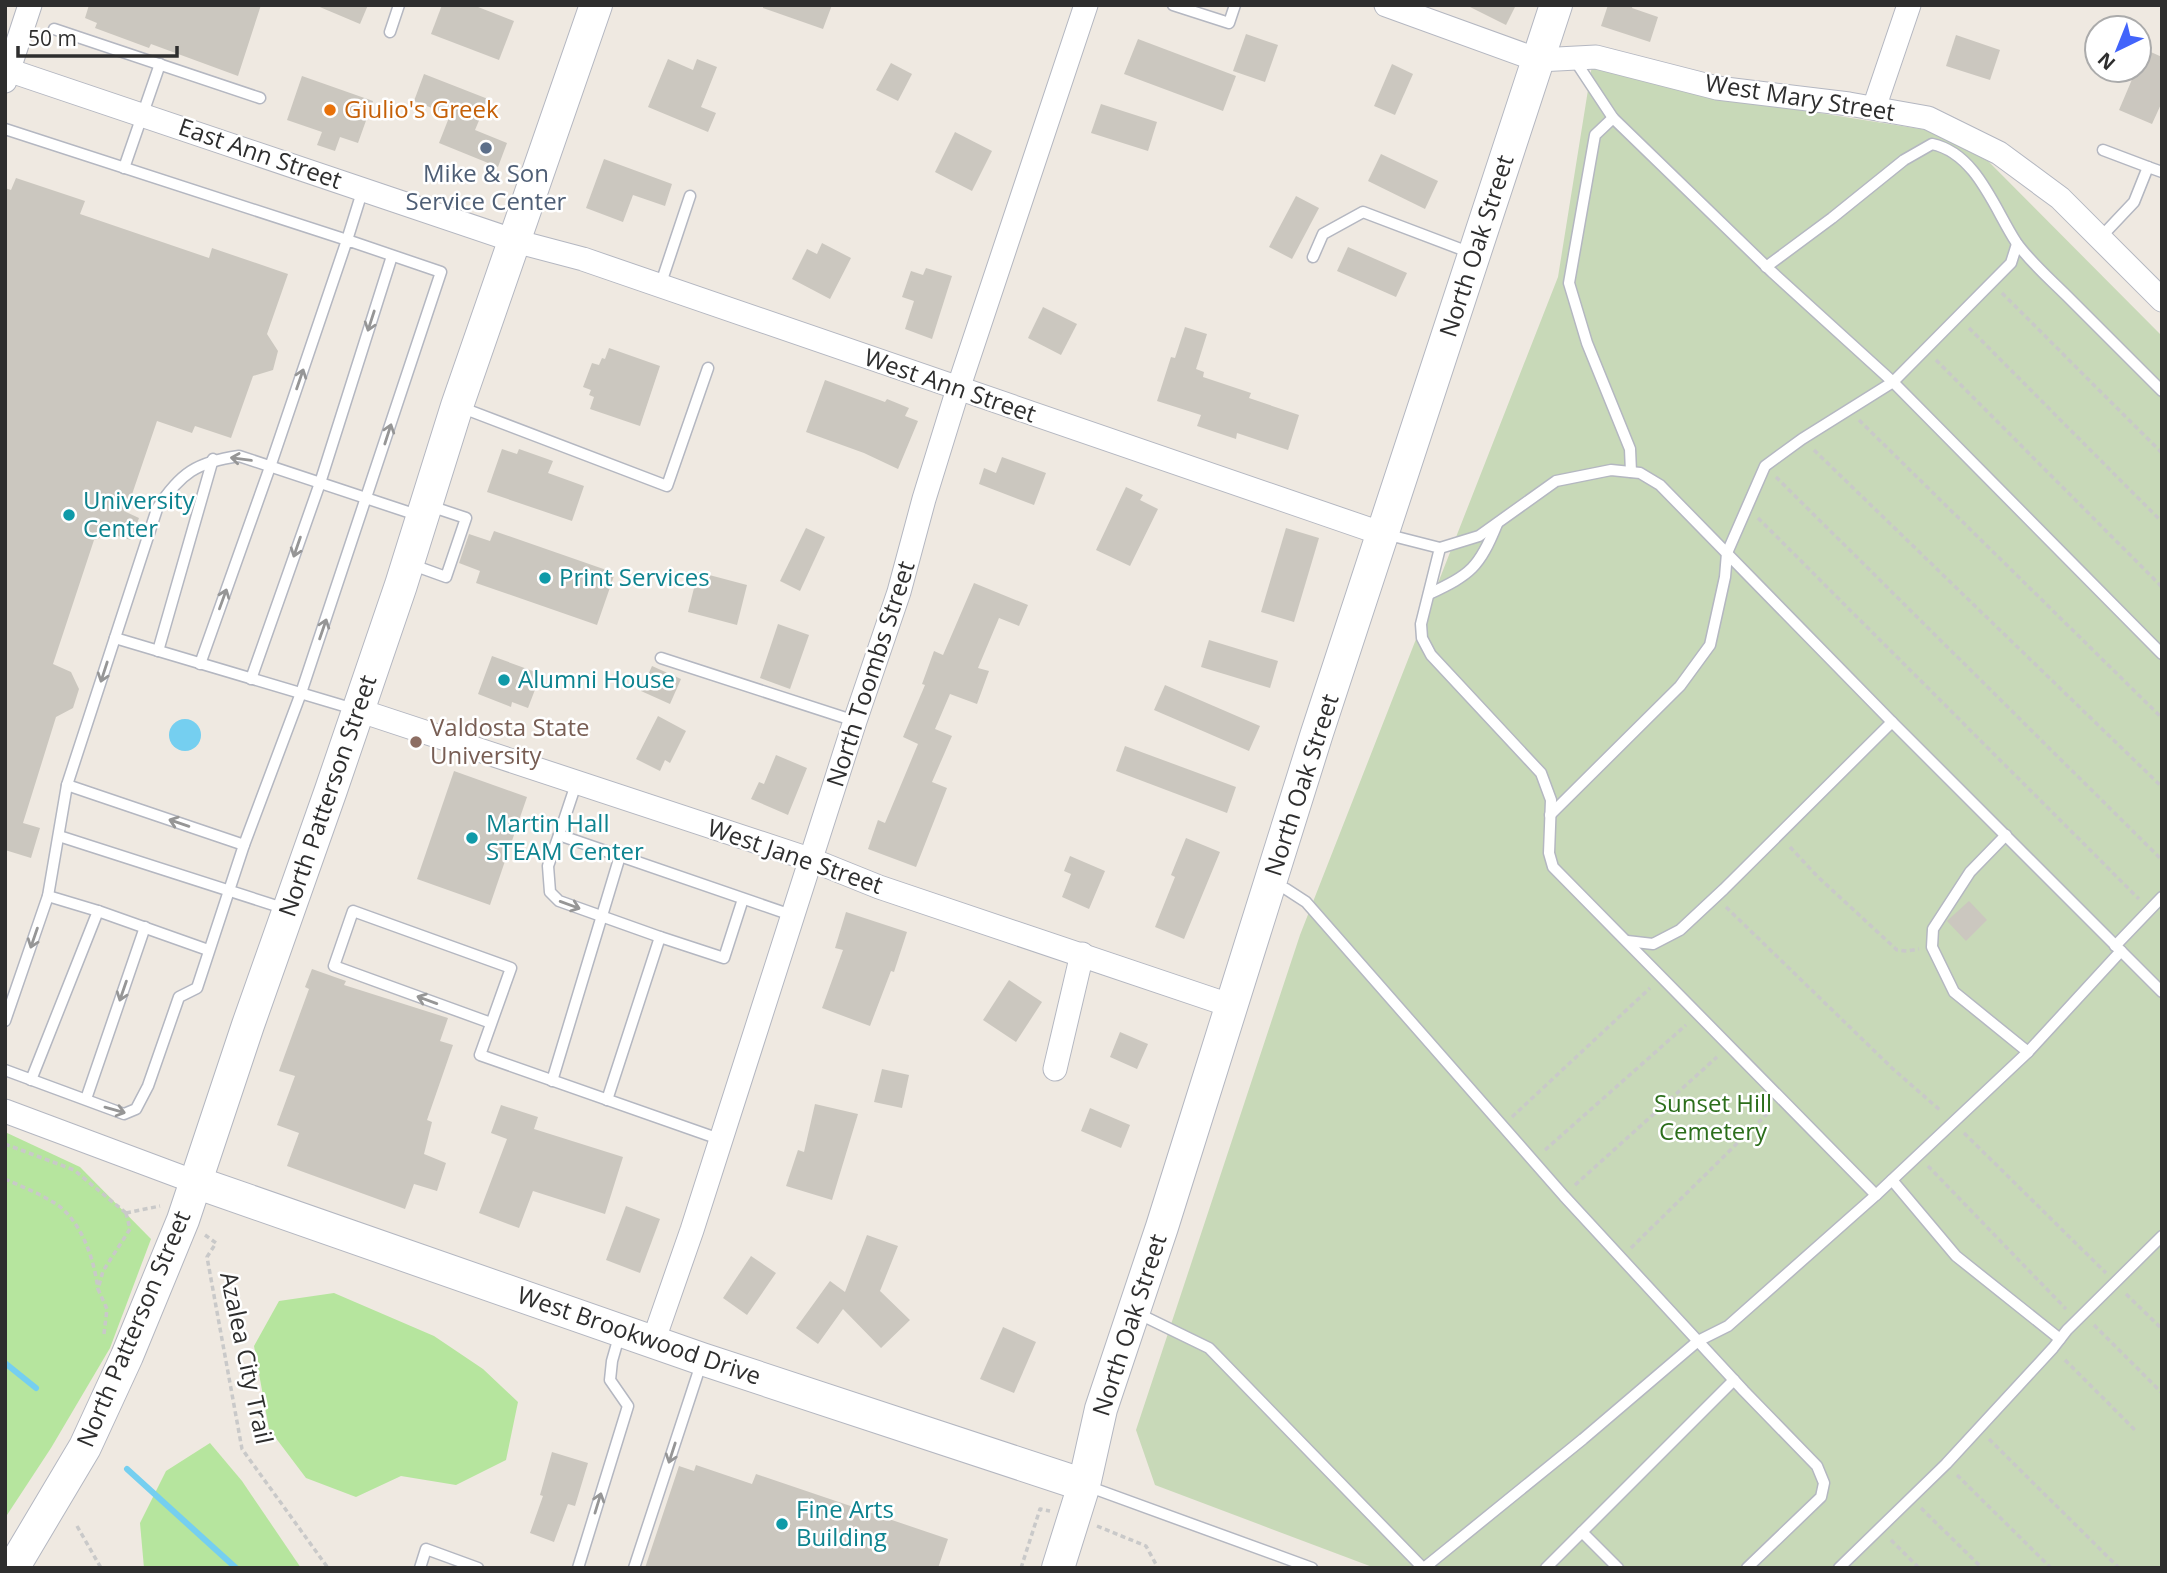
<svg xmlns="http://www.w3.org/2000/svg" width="2167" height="1573" viewBox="0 0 2167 1573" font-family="'Open Sans',sans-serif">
<rect width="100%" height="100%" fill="#efe9e1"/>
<g fill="#b6e59e">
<path d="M 5,1132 L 80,1167 L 151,1239 L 110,1348 L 51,1448 L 7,1515 L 5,1515 Z"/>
<path d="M 334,1293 L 434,1336 L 483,1369 L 518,1402 L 506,1460 L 456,1485 L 401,1476 L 356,1497 L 306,1478 L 269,1429 L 254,1346 L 279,1301 Z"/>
<path d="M 210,1443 L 242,1481 L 301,1568 L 144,1568 L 140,1523 L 166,1471 Z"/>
</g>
<path fill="#c8d9b8" d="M 1592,65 L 1730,99 L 1927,130 L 1988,161 L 2162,336 L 2162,1568 L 1375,1568 L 1155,1485 L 1136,1430 L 1300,935 L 1558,277 Z"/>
<circle fill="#75cff0" cx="185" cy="735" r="16"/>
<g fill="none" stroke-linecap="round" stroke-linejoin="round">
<g stroke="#75cff0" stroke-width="6">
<path d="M 5,1363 L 36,1388"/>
<path d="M 127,1469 L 236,1568"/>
</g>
</g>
<g fill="#cbc7bf">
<path d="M 89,5 L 261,5 L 238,76 L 151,44 L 149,48 L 95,28 L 97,23 L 85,18 Z"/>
<path d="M 315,5 L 368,5 L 360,24 Z"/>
<path d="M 442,5 L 473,5 L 514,21 L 499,60 L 431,34 Z"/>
<path d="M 763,5 L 832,5 L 823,29 L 763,8 Z"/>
<path d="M 1466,5 L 1516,5 L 1506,25 Z"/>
<path d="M 1608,5 L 1633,5 L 1632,8 L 1658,17 L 1650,42 L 1601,26 Z"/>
<path d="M 1246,34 L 1278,45 L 1265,82 L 1233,71 Z"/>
<path d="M 1956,35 L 2000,50 L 1990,80 L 1946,66 Z"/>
<path d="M 1138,39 L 1236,76 L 1223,111 L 1124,74 Z"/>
<path d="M 2144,49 L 2162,57 L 2162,102 L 2152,124 L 2119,110 L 2136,70 L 2139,70 L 2139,62 Z"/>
<path d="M 668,59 L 693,70 L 697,59 L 717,67 L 701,107 L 716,113 L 708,132 L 648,107 Z"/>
<path d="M 891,63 L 912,74 L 898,101 L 876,90 Z"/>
<path d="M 1392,64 L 1413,74 L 1395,115 L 1374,106 Z"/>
<path d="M 424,74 L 488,99 L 475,130 L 507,143 L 498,167 L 439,143 L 450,115 L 414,101 Z"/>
<path d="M 302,76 L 373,101 L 358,143 L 340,137 L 335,151 L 317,145 L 322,132 L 287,120 Z"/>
<path d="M 1101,104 L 1157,122 L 1148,151 L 1091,133 Z"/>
<path d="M 955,132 L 992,151 L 972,191 L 935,172 Z"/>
<path d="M 1381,154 L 1438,181 L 1425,209 L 1368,181 Z"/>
<path d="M 604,159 L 672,184 L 665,206 L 633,195 L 623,222 L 586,208 Z"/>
<path d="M 16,178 L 85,201 L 80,214 L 209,258 L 212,248 L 288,274 L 267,334 L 278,351 L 273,370 L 253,376 L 231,438 L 195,426 L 192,433 L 157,421 L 126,512 L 139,518 L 131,540 L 111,534 L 94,540 L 53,664 L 71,672 L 79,689 L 73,708 L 56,717 L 23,823 L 40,828 L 31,858 L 5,850 L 5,188 L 11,190 Z"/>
<path d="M 1296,196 L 1319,208 L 1292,259 L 1269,247 Z"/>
<path d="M 822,243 L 851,258 L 830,299 L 792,279 L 807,249 L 817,254 Z"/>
<path d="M 1348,247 L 1407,273 L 1396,297 L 1337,271 Z"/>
<path d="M 926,268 L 952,276 L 932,339 L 905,329 L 914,301 L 902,297 L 911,271 L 923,275 Z"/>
<path d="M 1043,307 L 1077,324 L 1061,355 L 1028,338 Z"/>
<path d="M 1185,327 L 1207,334 L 1196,369 L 1204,372 L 1203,377 L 1251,393 L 1249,398 L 1299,415 L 1288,450 L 1237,433 L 1236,439 L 1197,426 L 1201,415 L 1157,401 L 1171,357 L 1175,358 Z"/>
<path d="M 609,348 L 660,366 L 640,426 L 590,409 L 594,397 L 589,395 L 591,390 L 583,387 L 592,363 L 599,365 L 602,358 L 605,359 Z"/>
<path d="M 825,380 L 885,402 L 887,399 L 909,408 L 905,416 L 918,421 L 898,469 L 864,453 L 806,432 Z"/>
<path d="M 502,449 L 517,454 L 519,449 L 553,461 L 548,473 L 584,486 L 572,521 L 487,492 Z"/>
<path d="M 1002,457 L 1046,473 L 1034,505 L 979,484 L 984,468 L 996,473 Z"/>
<path d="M 1126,487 L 1143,495 L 1140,500 L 1158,509 L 1130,566 L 1096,550 Z"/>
<path d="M 806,528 L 825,537 L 800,591 L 780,581 Z"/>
<path d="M 1286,528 L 1319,538 L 1294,622 L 1261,612 Z"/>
<path d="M 494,531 L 615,573 L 597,625 L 476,583 L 480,571 L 459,563 L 469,534 L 490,541 Z"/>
<path d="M 698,572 L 747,585 L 737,625 L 688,612 Z"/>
<path d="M 974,583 L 1028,605 L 1019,626 L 999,618 L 978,668 L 989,671 L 977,704 L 950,694 L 935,729 L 952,736 L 932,782 L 947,788 L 916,867 L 868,849 L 878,820 L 885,823 L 918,744 L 903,737 L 925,685 L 922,684 L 934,651 L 943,655 Z"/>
<path d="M 778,624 L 809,635 L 790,689 L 760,678 Z"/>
<path d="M 1209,640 L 1278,661 L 1270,688 L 1201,667 Z"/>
<path d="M 492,656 L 541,674 L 528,708 L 512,702 L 511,707 L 478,694 Z"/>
<path d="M 652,666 L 681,679 L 670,704 L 641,691 Z"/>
<path d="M 1165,685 L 1260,726 L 1249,751 L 1154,710 Z"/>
<path d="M 658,716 L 686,731 L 670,763 L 665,760 L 660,771 L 636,759 Z"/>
<path d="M 1125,746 L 1236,787 L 1227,813 L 1116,771 Z"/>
<path d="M 776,755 L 807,768 L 788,815 L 751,799 L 759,782 L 764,784 Z"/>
<path d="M 454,771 L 527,797 L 490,905 L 417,879 Z"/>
<path d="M 1186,838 L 1220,852 L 1184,939 L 1155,927 L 1175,877 L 1171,875 Z"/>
<path d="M 1070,856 L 1105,871 L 1089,909 L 1062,897 L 1071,874 L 1064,871 Z"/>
<path d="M 1969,901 L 1987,920 L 1966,941 L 1947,921 Z"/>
<path d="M 846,912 L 907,932 L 894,972 L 891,971 L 870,1026 L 822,1008 L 843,950 L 835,948 Z"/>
<path d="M 312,969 L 346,981 L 344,985 L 448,1018 L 440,1041 L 453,1045 L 427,1120 L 432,1122 L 424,1154 L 446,1163 L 437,1191 L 414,1184 L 405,1209 L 287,1166 L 299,1133 L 277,1125 L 295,1076 L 279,1071 L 309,989 L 305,987 Z"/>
<path d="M 1009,980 L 1042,1002 L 1016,1042 L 983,1020 Z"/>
<path d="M 1120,1032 L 1148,1044 L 1137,1069 L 1110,1057 Z"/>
<path d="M 882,1069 L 909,1075 L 902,1108 L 874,1102 Z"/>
<path d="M 815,1104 L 858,1114 L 832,1200 L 786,1186 L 798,1150 L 804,1152 Z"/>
<path d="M 501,1105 L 538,1117 L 534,1129 L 623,1157 L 605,1214 L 533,1191 L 519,1228 L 479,1213 L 507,1139 L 491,1133 Z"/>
<path d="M 1090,1108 L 1130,1125 L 1121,1148 L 1081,1131 Z"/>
<path d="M 626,1206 L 660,1219 L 640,1273 L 606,1260 Z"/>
<path d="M 867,1235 L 898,1246 L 880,1291 L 910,1320 L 881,1348 L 843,1309 L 818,1344 L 796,1328 L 830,1281 L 845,1292 Z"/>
<path d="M 751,1256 L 776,1273 L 747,1315 L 723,1298 Z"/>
<path d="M 1003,1327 L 1036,1342 L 1014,1393 L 980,1379 Z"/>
<path d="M 552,1452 L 588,1463 L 575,1506 L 568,1504 L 554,1542 L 530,1533 L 543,1496 L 540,1495 Z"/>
<path d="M 696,1465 L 752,1484 L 756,1474 L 948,1539 L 938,1568 L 645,1568 L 679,1466 L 694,1471 Z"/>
</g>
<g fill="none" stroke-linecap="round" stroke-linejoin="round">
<g stroke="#b4b7c1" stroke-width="13">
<g id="lane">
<path d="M 1173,5 L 1229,23 L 1235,5"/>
<path d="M 54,29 L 260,98"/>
<path d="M 390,32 L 399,5"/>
<path d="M 1574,59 L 1613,118 L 1772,272 L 1893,382 L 2162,654"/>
<path d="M 1613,118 L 1595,135 L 1569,283 L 1587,343 L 1630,449 L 1631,472"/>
<path d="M 5,129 L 347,240 L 363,189"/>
<path d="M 2148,167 L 2162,172"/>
<path d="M 124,168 L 160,64"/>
<path d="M 2100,238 L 2134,202 L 2148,167 L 2103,150"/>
<path d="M 1313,257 L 1323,234 L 1363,212 L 1471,253"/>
<path d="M 1766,267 L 1832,218 L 1904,160 L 1932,144 C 1976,153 1994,208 2016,242 C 2030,262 2050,279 2067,296 C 2099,328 2130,359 2162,391"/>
<path d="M 660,286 L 690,196"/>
<path d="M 460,407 L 667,486 L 708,368"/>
<path d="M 1385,534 L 1440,548 L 1421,624 L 1422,638 L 1431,655 L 1541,773 L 1551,800 L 1549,853 L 1553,867 L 1876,1195 L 2028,1052 L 2121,951"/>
<path d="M 1440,548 L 1479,536 L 1556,481 L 1611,470 L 1640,473 L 1660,485 L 1892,722 L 2162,992"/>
<path d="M 410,564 L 446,577 L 466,518 L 430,506"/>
<path d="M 1429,594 C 1471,574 1479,568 1497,524"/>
<path d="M 115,638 L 354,709"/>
<path d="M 158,651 L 213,459"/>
<path d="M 661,658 L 855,721"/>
<path d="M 251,679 L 320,483 L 392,256"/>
<path d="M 576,784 L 559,835 L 794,916"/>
<path d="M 67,785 L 244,845"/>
<path d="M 1550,815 L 1680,686 L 1710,645 L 1725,577 L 1727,553 L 1765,466 L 1802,439 L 1893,382 L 2011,263 L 2017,244"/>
<path d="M 559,835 L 548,866 L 550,892 L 559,901 L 660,937"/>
<path d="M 2006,835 L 1970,872 L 1933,929 L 1932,947 L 1954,992 L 2028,1052"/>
<path d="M 59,836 L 286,909"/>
<path d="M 1273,884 L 1286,889 L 1306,902 L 1564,1196 L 1744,1391 L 1817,1466 L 1824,1483 L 1821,1497 L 1747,1568"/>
<path d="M 48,896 L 98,911 L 208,950"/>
<path d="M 1627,941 L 1653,944 L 1680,930 L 1724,889 L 1892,722"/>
<path d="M 2115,946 L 2162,897"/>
<path d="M 5,1021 L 48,896 L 67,785 L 157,509 C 180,473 197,462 239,456 L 420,516"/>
<path d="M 491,1023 L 334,966 L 353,911 L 511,968 L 480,1055 L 722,1140"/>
<path d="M 5,1070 L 124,1114 L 136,1109 L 148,1086 L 179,997 L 197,988 L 244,845 L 301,693 L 441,272 L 347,240 L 270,467 L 200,664"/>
<path d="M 31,1080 L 98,911"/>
<path d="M 552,1081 L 620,856"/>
<path d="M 86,1099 L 145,927"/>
<path d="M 607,1100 L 660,937 L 724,958 L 743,899"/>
<path d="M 1892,1180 L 1956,1256 L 2060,1339"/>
<path d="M 1135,1312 L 1209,1348 L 1423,1568"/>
<path d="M 1087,1486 L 1312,1568"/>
<path d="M 1582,1532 L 1618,1568"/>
<path d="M 420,1568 L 426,1549 L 478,1568"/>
<path d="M 578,1568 L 628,1406 L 610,1380 L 612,1361 L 620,1333"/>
<path d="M 634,1568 L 702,1361"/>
<path d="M 1424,1568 L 1583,1439 L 1698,1341 L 1728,1326 L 1876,1195"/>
<path d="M 1546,1568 L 1734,1380"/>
<path d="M 1839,1568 L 1946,1464 L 2053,1348 L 2067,1330 L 2162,1236"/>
</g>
</g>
<g stroke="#b4b7c1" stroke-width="25">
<g id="street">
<path d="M 1386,5 L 1538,60 L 1596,57 L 1717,88 L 1849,104 L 1928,118 L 1999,153 L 2060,198 L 2162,300"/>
<path d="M 5,69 L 515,241 L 583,259 L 1383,534"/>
<path d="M 5,81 L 30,5"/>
<path d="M 1874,108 L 1909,5"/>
<path d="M 358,710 L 812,860 L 879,887 L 1232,1006"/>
<path d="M 1055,1069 L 1082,954"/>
<path d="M 5,1111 L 195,1182"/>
<path d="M 653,1342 L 692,1230 L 855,721 L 899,592 L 924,499 L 958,389 L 1086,5"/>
</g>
</g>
<g stroke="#b4b7c1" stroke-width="34">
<g id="secondary">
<path d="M 195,1182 L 702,1359 L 1084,1485"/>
<path d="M 13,1568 L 85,1447 L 127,1356 L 183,1220 L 248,1025 L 331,790 L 401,585 L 457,406 L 596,5"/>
<path d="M 1058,1568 L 1084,1485 L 1101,1409 L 1162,1227 L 1317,733 L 1556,5"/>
</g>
</g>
<g stroke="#c9c9c9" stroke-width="3.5" stroke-dasharray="5 3.5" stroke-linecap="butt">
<path d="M 2002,293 L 2162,453"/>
<path d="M 1969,328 L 2162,522"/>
<path d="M 1936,360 L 2162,587"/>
<path d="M 1859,420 L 2162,718"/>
<path d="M 1814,450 L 2162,787"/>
<path d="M 1776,477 L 2162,860"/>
<path d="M 1758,518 L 2139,899"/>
<path d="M 1790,847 L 1817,876 L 1897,950 L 1907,951 L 1919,949"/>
<path d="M 1726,907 L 1892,1068 L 1941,1111"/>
<path d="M 1512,1117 L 1650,988"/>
<path d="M 1964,1133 L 2106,1273"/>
<path d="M 5,1144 L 74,1170 L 126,1213"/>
<path d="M 1545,1150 L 1686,1025"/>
<path d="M 1928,1166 L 2066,1309"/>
<path d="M 5,1179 C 23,1187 43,1195 59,1206 C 83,1225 94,1260 98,1289"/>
<path d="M 1575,1185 L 1717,1057"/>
<path d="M 126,1213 L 160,1206"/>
<path d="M 205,1235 L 216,1243 L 207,1257 L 242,1449 L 328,1568"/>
<path d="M 1631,1248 L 1770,1111"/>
<path d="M 2126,1294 L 2162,1329"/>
<path d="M 2094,1325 L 2162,1393"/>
<path d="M 104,1334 L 107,1309 L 98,1289 L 103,1271 L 130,1229 L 126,1213"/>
<path d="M 2065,1360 L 2136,1431"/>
<path d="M 1989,1439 L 2119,1568"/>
<path d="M 1957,1475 L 2051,1568"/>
<path d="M 1921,1508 L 1982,1568"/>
<path d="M 77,1526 L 101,1568"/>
<path d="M 1097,1526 L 1146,1546 L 1158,1568"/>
<path d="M 1891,1540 L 1919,1568"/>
<path d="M 1021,1568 L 1040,1509 L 1050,1511"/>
</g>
<use href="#lane" stroke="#fff" stroke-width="10"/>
<use href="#street" stroke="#fff" stroke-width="23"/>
<use href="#secondary" stroke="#fff" stroke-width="32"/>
</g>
<defs><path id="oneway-shaft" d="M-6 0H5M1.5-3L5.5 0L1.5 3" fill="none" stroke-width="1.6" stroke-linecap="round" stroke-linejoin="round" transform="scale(1.75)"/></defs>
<g stroke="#969696">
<use href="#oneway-shaft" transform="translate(371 321) rotate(108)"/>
<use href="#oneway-shaft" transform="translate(300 379) rotate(-71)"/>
<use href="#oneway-shaft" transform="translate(388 434) rotate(-72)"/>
<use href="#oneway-shaft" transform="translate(241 459) rotate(-172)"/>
<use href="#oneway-shaft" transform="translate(297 547) rotate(109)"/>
<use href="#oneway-shaft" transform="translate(223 599) rotate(-70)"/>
<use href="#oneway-shaft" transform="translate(323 629) rotate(-71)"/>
<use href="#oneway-shaft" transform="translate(104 672) rotate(108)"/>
<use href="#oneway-shaft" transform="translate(179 823) rotate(-161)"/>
<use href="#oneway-shaft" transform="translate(570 905) rotate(20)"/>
<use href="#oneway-shaft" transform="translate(34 938) rotate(109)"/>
<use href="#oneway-shaft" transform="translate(123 991) rotate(109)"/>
<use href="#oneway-shaft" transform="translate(427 1000) rotate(-160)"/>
<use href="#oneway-shaft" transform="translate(115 1110) rotate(16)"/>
<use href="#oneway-shaft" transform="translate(672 1453) rotate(108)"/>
<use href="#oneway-shaft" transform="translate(598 1503) rotate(-73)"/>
</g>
<circle fill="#e8710a" stroke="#fff" stroke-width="2.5" cx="330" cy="110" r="7"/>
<circle fill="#5c6f8a" stroke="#fff" stroke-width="2.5" cx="486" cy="148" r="7"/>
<g fill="#0f9aa8" stroke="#fff" stroke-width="2.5">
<circle cx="69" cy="515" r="7"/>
<circle cx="545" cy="578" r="7"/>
<circle cx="504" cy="680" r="7"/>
<circle cx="472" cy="838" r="7"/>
<circle cx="782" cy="1524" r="7"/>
</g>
<circle fill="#8d6e63" stroke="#fff" stroke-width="2.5" cx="416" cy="742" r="7"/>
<g text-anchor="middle" stroke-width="5" stroke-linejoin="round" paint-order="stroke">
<g font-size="24" fill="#2e2e2e" stroke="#fff">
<text transform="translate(1800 98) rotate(9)" y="8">West Mary Street</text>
<text transform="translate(260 154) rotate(19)" y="8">East Ann Street</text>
<text transform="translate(1477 246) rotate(-72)" y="8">North Oak Street</text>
<text transform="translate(950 386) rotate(19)" y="8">West Ann Street</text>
<text transform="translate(871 674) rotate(-72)" y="8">North Toombs Street</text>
<text transform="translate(1302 785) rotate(-72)" y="8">North Oak Street</text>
<text transform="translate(328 796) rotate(-71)" y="8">North Patterson Street</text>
<text transform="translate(795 857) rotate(19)" y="8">West Jane Street</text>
<text transform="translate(1130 1325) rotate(-72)" y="8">North Oak Street</text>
<text transform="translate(134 1329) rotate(-67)" y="8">North Patterson Street</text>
<text transform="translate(639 1336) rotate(19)" y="8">West Brookwood Drive</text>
<text transform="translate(246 1358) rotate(78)" y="8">Azalea City Trail</text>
</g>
<g font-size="24" fill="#c56008" stroke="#fff" text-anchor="start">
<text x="344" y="118">Giulio's Greek</text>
</g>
<g font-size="24" fill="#4e5e75" stroke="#fff">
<text x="486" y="182">Mike &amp; Son<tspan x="486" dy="28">Service Center</tspan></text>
</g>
<g font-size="24" fill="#0d838f" stroke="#fff" text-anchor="start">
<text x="83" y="509">University<tspan x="83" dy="28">Center</tspan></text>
<text x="559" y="586">Print Services</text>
<text x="518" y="688">Alumni House</text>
<text x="486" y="832">Martin Hall<tspan x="486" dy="28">STEAM Center</tspan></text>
<text x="796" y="1518">Fine Arts<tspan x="796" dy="28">Building</tspan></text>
</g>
<g font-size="24" fill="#785e54" stroke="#fff" text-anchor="start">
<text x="430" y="736">Valdosta State<tspan x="430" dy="28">University</tspan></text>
</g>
<g font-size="24" fill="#2c6e1b" stroke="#fff">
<text x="1713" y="1112">Sunset Hill<tspan x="1713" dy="28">Cemetery</tspan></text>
</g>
</g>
<rect width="2167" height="1573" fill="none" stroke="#2e2e2e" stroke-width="14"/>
<g transform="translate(2118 49) rotate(223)"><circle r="33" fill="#ffffff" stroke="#ababab" stroke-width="2"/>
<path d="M0-5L12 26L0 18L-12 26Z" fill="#4264fb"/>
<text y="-10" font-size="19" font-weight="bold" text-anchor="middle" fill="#2e2e2e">N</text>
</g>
<path d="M18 46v10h159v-10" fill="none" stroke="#2e2e2e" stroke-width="3.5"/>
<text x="28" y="46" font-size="21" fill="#2e2e2e" stroke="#ffffff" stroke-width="5" paint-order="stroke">50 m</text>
</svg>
